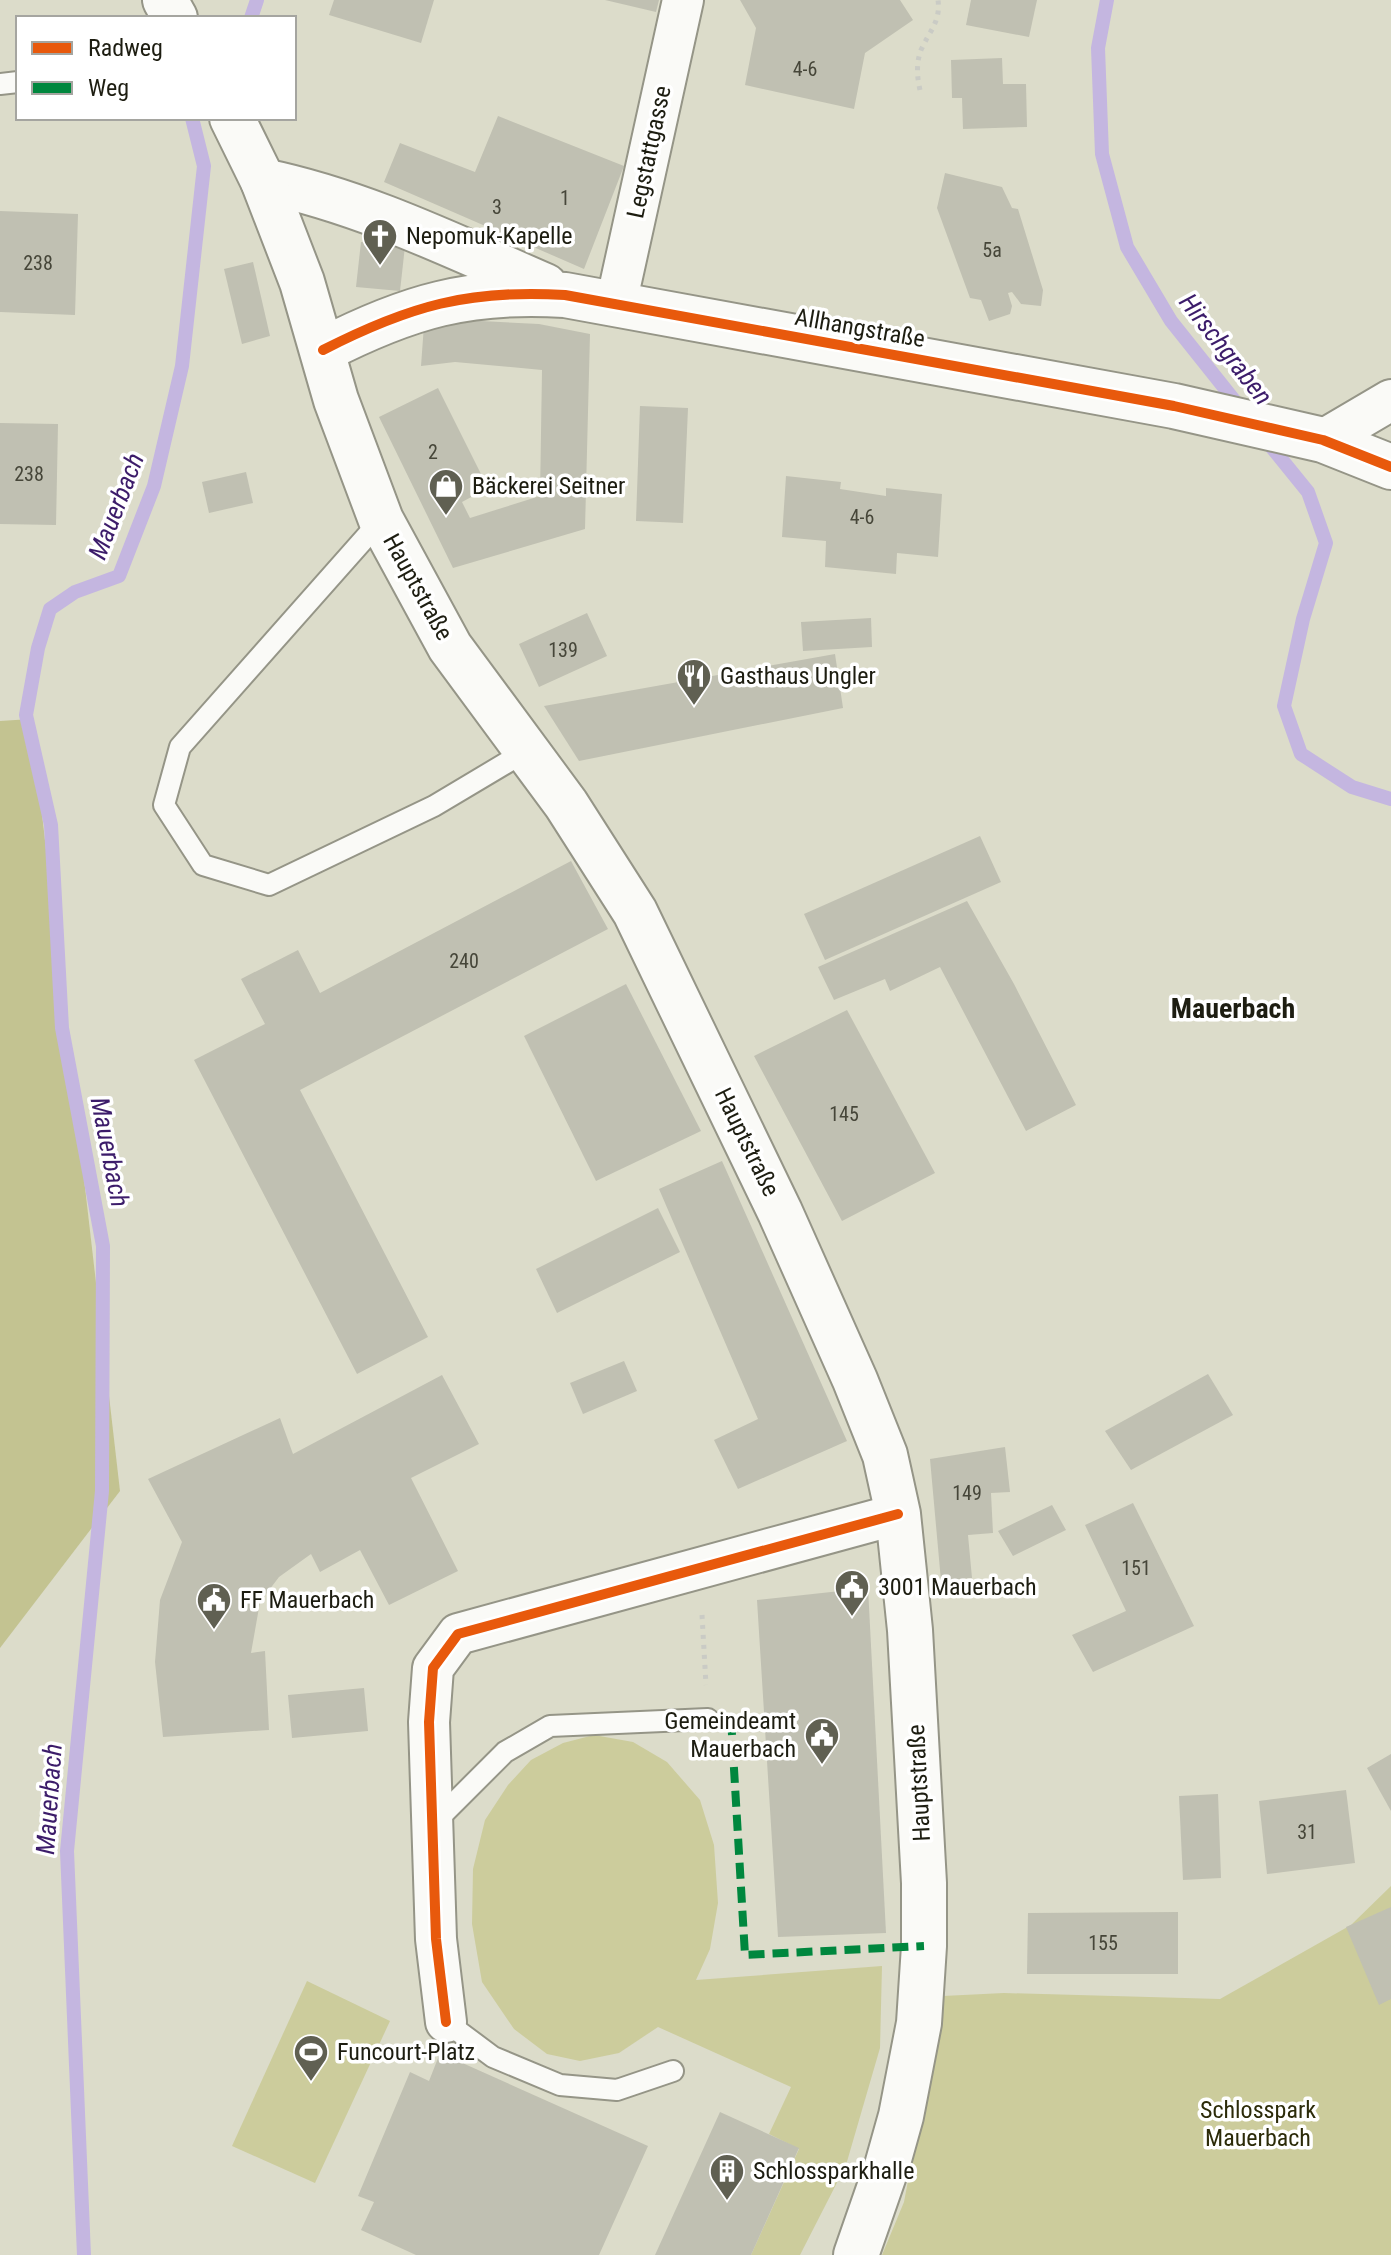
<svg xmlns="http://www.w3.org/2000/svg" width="1391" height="2255" viewBox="0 0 1391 2255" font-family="'Roboto Condensed',sans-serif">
<rect width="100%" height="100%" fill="#dcdcca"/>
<g fill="#cccc9c">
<path d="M 594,1735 L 633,1742 L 667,1762 L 700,1800 L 714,1845 L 718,1903 L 710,1949 L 696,1980 L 882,1966 L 880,2048 L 846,2165 L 800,2255 L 751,2255 L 799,2149 L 769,2134 L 791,2087 L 658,2027 L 619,2053 L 580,2061 L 547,2054 L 514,2029 L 482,1982 L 472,1924 L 473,1869 L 485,1820 L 508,1785 L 531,1760 L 563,1743 Z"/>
<path d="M 1391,1886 L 1391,2255 L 882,2255 L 904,2202 L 943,1996 L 1004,1993 L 1220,1999 L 1351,1925 Z"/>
<path d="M 307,1981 L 390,2021 L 315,2183 L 232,2146 Z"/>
</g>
<path fill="#c3c391" d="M 31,719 L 120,1491 L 0,1648 L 0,721 Z"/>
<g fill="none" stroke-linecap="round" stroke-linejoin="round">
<g stroke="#c4b6e0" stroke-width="14">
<path d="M 1107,0 L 1098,48 L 1102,154 L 1127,247 L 1171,321 L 1242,410"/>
<path d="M 251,18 L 257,0"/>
<path d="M 1265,439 L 1308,492 L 1326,543 L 1303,619 L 1284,706 L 1301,754 L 1352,787 L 1391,799"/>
<path d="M 84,2255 L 67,1851 L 102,1491 L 103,1246 L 62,1028 L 51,825 L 26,715 L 38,648 L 50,609 L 75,592 L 119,576 L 154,486 L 182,366 L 204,166 L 192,118"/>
</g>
</g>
<g fill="#c0c0b2">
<path d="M 334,0 L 434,0 L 421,43 L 329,15 Z"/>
<path d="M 605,0 L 659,0 L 656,12 Z"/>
<path d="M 740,0 L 900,0 L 913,20 L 865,53 L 854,109 L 745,85 L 756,28 Z"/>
<path d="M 971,0 L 1037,0 L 1029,37 L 966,25 Z"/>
<path d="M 1002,58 L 1003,84 L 1026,84 L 1027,127 L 963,129 L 962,98 L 952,98 L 951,60 Z"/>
<path d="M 498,116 L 624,166 L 584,269 L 384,182 L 400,143 L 475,172 Z"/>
<path d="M 945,173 L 1002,187 L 1012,208 L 1018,209 L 1043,290 L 1041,306 L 1021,304 L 1012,292 L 1008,293 L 1012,306 L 1010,314 L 989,321 L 981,300 L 970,298 L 937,208 Z"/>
<path d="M 0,211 L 78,214 L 75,315 L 0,312 Z"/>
<path d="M 361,242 L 405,246 L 400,291 L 356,287 Z"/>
<path d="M 253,262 L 270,336 L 242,344 L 224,269 Z"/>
<path d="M 462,320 L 539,324 L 590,334 L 585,529 L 453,568 L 379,417 L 438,388 L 488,488 L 462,502 L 470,518 L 540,496 L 542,370 L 455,362 L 421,366 L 424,325 Z"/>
<path d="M 640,406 L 688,408 L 683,523 L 636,521 Z"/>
<path d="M 0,423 L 58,424 L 56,525 L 0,524 Z"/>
<path d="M 246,472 L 253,503 L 209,513 L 202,482 Z"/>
<path d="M 786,476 L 841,482 L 840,489 L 886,496 L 886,488 L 942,494 L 938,557 L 897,553 L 896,574 L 825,567 L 826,541 L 782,537 Z"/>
<path d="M 587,613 L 607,656 L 539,687 L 519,644 Z"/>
<path d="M 871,618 L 872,647 L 803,651 L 801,622 Z"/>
<path d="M 835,654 L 843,708 L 579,761 L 544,706 Z"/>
<path d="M 980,836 L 1001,882 L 825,960 L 804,914 Z"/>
<path d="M 571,861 L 608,929 L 300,1090 L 428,1337 L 357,1374 L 194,1060 L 265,1024 L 241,979 L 298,950 L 320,993 Z"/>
<path d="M 967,901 L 1014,984 L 1076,1105 L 1026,1131 L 940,967 L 890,991 L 885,979 L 834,1000 L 818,967 Z"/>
<path d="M 626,984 L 701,1131 L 596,1181 L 524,1036 Z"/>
<path d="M 847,1010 L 935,1173 L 842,1221 L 754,1056 Z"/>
<path d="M 722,1161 L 847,1441 L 738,1489 L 714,1440 L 758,1419 L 659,1189 Z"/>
<path d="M 658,1208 L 680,1252 L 557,1313 L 536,1269 Z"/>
<path d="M 624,1361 L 637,1391 L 583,1414 L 570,1383 Z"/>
<path d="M 1208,1374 L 1233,1415 L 1131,1470 L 1105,1431 Z"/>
<path d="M 442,1375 L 479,1444 L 411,1478 L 458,1571 L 389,1605 L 360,1550 L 320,1572 L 311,1554 L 279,1577 L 260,1602 L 251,1653 L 265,1651 L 269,1730 L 163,1737 L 155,1662 L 160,1600 L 182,1542 L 148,1479 L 280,1418 L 293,1454 Z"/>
<path d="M 1005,1447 L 1010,1492 L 991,1493 L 993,1533 L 968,1535 L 972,1578 L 941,1581 L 930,1459 Z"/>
<path d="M 1133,1503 L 1194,1626 L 1093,1672 L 1072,1635 L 1126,1611 L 1085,1525 Z"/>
<path d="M 1052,1505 L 1066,1530 L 1013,1556 L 998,1531 Z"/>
<path d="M 868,1588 L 886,1933 L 778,1937 L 757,1600 Z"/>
<path d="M 364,1688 L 368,1731 L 292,1738 L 288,1695 Z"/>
<path d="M 1391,1754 L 1391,1811 L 1367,1768 Z"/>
<path d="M 1346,1790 L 1355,1863 L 1267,1874 L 1259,1801 Z"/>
<path d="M 1218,1794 L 1221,1878 L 1183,1880 L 1179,1796 Z"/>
<path d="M 1391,1907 L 1391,1999 L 1379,2005 L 1346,1927 Z"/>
<path d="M 1178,1912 L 1178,1974 L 1027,1974 L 1028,1913 Z"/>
<path d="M 440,2053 L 648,2146 L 599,2255 L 416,2255 L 361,2230 L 374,2202 L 358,2196 L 410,2072 L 429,2081 Z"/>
<path d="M 720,2112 L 799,2148 L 751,2255 L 655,2255 Z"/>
</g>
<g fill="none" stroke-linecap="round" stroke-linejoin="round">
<g stroke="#959587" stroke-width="24">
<g id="service">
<path d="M 0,84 L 18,82"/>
<path d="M 381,520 L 180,747 L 164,805 L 203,865 L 269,885 L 434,806 L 528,750"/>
<path d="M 433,1824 L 505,1752 L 550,1726 L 708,1719"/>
<path d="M 446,2022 L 493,2057 L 560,2085 L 617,2090 L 673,2071"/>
</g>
</g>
<g stroke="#959587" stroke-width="44">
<g id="minor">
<path d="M 616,304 L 683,0"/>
<path d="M 1323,440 L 1391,400"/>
<path d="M 446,2022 L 436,1939 L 429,1722 L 433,1668 L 458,1634 L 898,1514"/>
</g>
</g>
<g stroke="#959587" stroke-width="48">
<g id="tertiary">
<path d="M 263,181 C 361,201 453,246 545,286"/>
<path d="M 323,350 C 409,306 469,289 565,295 L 1174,406 L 1323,440 L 1391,467"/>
</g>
</g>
<g stroke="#959587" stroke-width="48">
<g id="secondary">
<path d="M 165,0 L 175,18"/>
<path d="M 232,118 L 263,181 L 302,282 L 336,400 L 381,520 L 450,647 L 566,804 L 635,912 L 780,1212 L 855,1380 L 885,1455 L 898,1514 L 910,1630 L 924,1883 L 924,1946 L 919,2023 L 901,2116 L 887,2166 L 856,2255"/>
</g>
</g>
<g stroke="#cacbc5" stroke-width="5" stroke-dasharray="4 6" stroke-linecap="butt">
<path d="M 920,90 C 917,77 916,63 921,50 C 929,32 941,21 938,0"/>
<path d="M 702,1615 L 706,1685"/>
</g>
<use href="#service" stroke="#fafaf7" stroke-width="20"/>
<use href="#minor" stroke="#fafaf7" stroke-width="40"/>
<use href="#tertiary" stroke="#fafaf7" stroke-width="44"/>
<use href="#secondary" stroke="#fafaf7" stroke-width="44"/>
<path stroke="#00873e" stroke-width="8" stroke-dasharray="16 8" stroke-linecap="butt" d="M 708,1719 L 731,1718 L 745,1955 L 924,1946"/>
<g stroke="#fff" stroke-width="15">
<g id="cycleway">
<path d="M 323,350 C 409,306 469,289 565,295 L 1174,406 L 1323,440 L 1391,467"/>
<path d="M 446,2022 L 436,1939 L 429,1722 L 433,1668 L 458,1634 L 898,1514"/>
</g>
</g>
<use href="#cycleway" stroke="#e8590c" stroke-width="10"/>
</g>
<defs>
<g id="church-pin" transform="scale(1.8)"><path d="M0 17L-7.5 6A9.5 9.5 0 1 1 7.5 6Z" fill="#606052" stroke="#fff"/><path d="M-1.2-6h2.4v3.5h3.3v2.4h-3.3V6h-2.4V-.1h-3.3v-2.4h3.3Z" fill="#fff"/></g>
<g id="shop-pin" transform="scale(1.8)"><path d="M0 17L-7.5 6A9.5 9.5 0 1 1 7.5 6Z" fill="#606052" stroke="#fff"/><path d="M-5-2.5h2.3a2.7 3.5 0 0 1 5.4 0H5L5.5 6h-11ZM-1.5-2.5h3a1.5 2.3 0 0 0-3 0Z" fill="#fff"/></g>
<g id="restaurant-pin" transform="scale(1.8)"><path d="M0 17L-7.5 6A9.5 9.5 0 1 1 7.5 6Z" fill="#606052" stroke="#fff"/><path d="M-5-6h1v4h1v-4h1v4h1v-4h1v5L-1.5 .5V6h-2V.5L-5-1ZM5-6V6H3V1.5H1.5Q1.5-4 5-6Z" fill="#fff"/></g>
<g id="civic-pin" transform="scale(1.8)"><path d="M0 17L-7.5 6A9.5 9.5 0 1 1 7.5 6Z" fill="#606052" stroke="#fff"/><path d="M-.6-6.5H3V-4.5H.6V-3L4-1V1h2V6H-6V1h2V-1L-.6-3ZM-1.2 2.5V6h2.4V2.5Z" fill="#fff"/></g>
<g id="stadium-pin" transform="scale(1.8)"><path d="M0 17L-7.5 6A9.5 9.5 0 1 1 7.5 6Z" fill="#606052" stroke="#fff"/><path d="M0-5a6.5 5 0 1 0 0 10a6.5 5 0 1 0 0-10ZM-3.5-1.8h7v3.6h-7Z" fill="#fff"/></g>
<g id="building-pin" transform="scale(1.8)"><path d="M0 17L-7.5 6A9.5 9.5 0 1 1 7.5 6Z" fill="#606052" stroke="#fff"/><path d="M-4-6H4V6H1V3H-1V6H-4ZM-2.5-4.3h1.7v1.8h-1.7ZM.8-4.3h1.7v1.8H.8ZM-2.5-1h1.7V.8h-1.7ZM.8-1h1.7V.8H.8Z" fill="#fff"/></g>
</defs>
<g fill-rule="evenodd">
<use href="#church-pin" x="380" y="236"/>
<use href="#shop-pin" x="446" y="486"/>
<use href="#restaurant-pin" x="694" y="676"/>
<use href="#civic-pin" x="852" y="1587"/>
<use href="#civic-pin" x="214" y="1600"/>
<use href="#civic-pin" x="822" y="1735"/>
<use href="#stadium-pin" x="311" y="2052"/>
<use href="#building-pin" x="727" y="2171"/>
</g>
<g text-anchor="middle" stroke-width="7" stroke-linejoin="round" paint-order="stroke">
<g font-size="20" fill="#464639">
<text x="805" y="76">4-6</text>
<text x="565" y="205">1</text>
<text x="497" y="214">3</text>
<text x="992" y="257">5a</text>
<text x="38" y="270">238</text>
<text x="433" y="459">2</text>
<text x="29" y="481">238</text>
<text x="862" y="524">4-6</text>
<text x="563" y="657">139</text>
<text x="464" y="968">240</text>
<text x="844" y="1121">145</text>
<text x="967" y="1500">149</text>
<text x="1136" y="1575">151</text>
<text x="1307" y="1839">31</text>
<text x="1103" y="1950">155</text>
</g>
<g font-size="24" fill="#1d1d11" stroke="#fff">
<text transform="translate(649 152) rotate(-78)" y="8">Legstattgasse</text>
<text transform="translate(860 328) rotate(10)" y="8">Allhangstraße</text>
<text transform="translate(418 587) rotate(61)" y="8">Hauptstraße</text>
<text transform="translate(747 1142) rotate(64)" y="8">Hauptstraße</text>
<text transform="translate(919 1783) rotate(-93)" y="8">Hauptstraße</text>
</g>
<g font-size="24" fill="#1d1d11" stroke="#fff" text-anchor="start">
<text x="406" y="244">Nepomuk-Kapelle</text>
<text x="472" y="494">Bäckerei Seitner</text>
<text x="720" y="684">Gasthaus Ungler</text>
<text x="878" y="1595">3001 Mauerbach</text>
<text x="240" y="1608">FF Mauerbach</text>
<text x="796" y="1729" text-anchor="end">Gemeindeamt<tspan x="796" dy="28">Mauerbach</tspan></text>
<text x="337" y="2060">Funcourt-Platz</text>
<text x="753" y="2179">Schlossparkhalle</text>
</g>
<g font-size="24" fill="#2c2b09" stroke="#fff">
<text x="1258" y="2118">Schlosspark<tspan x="1258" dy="28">Mauerbach</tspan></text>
</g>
<g font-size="26" font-style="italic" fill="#3c1c6a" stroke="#fff">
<text transform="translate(1226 349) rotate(52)" y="9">Hirschgraben</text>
<text transform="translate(116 506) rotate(-69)" y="9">Mauerbach</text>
<text transform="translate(110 1152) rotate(79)" y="9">Mauerbach</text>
<text transform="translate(49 1799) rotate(-86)" y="9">Mauerbach</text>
</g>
<g font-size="28" font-weight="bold" fill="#1d1d11" stroke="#fff">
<text x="1233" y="1018">Mauerbach</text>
</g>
</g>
<rect x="16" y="16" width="280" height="104" fill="#ffffff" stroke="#a5a5a0" stroke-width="2"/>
<rect x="32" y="42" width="40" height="12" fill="#e8590c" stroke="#a5a5a0" stroke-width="2"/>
<text x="88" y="56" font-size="24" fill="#1d1d11">Radweg</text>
<rect x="32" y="82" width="40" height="12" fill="#00873e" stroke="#a5a5a0" stroke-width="2"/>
<text x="88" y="96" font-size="24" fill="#1d1d11">Weg</text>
</svg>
